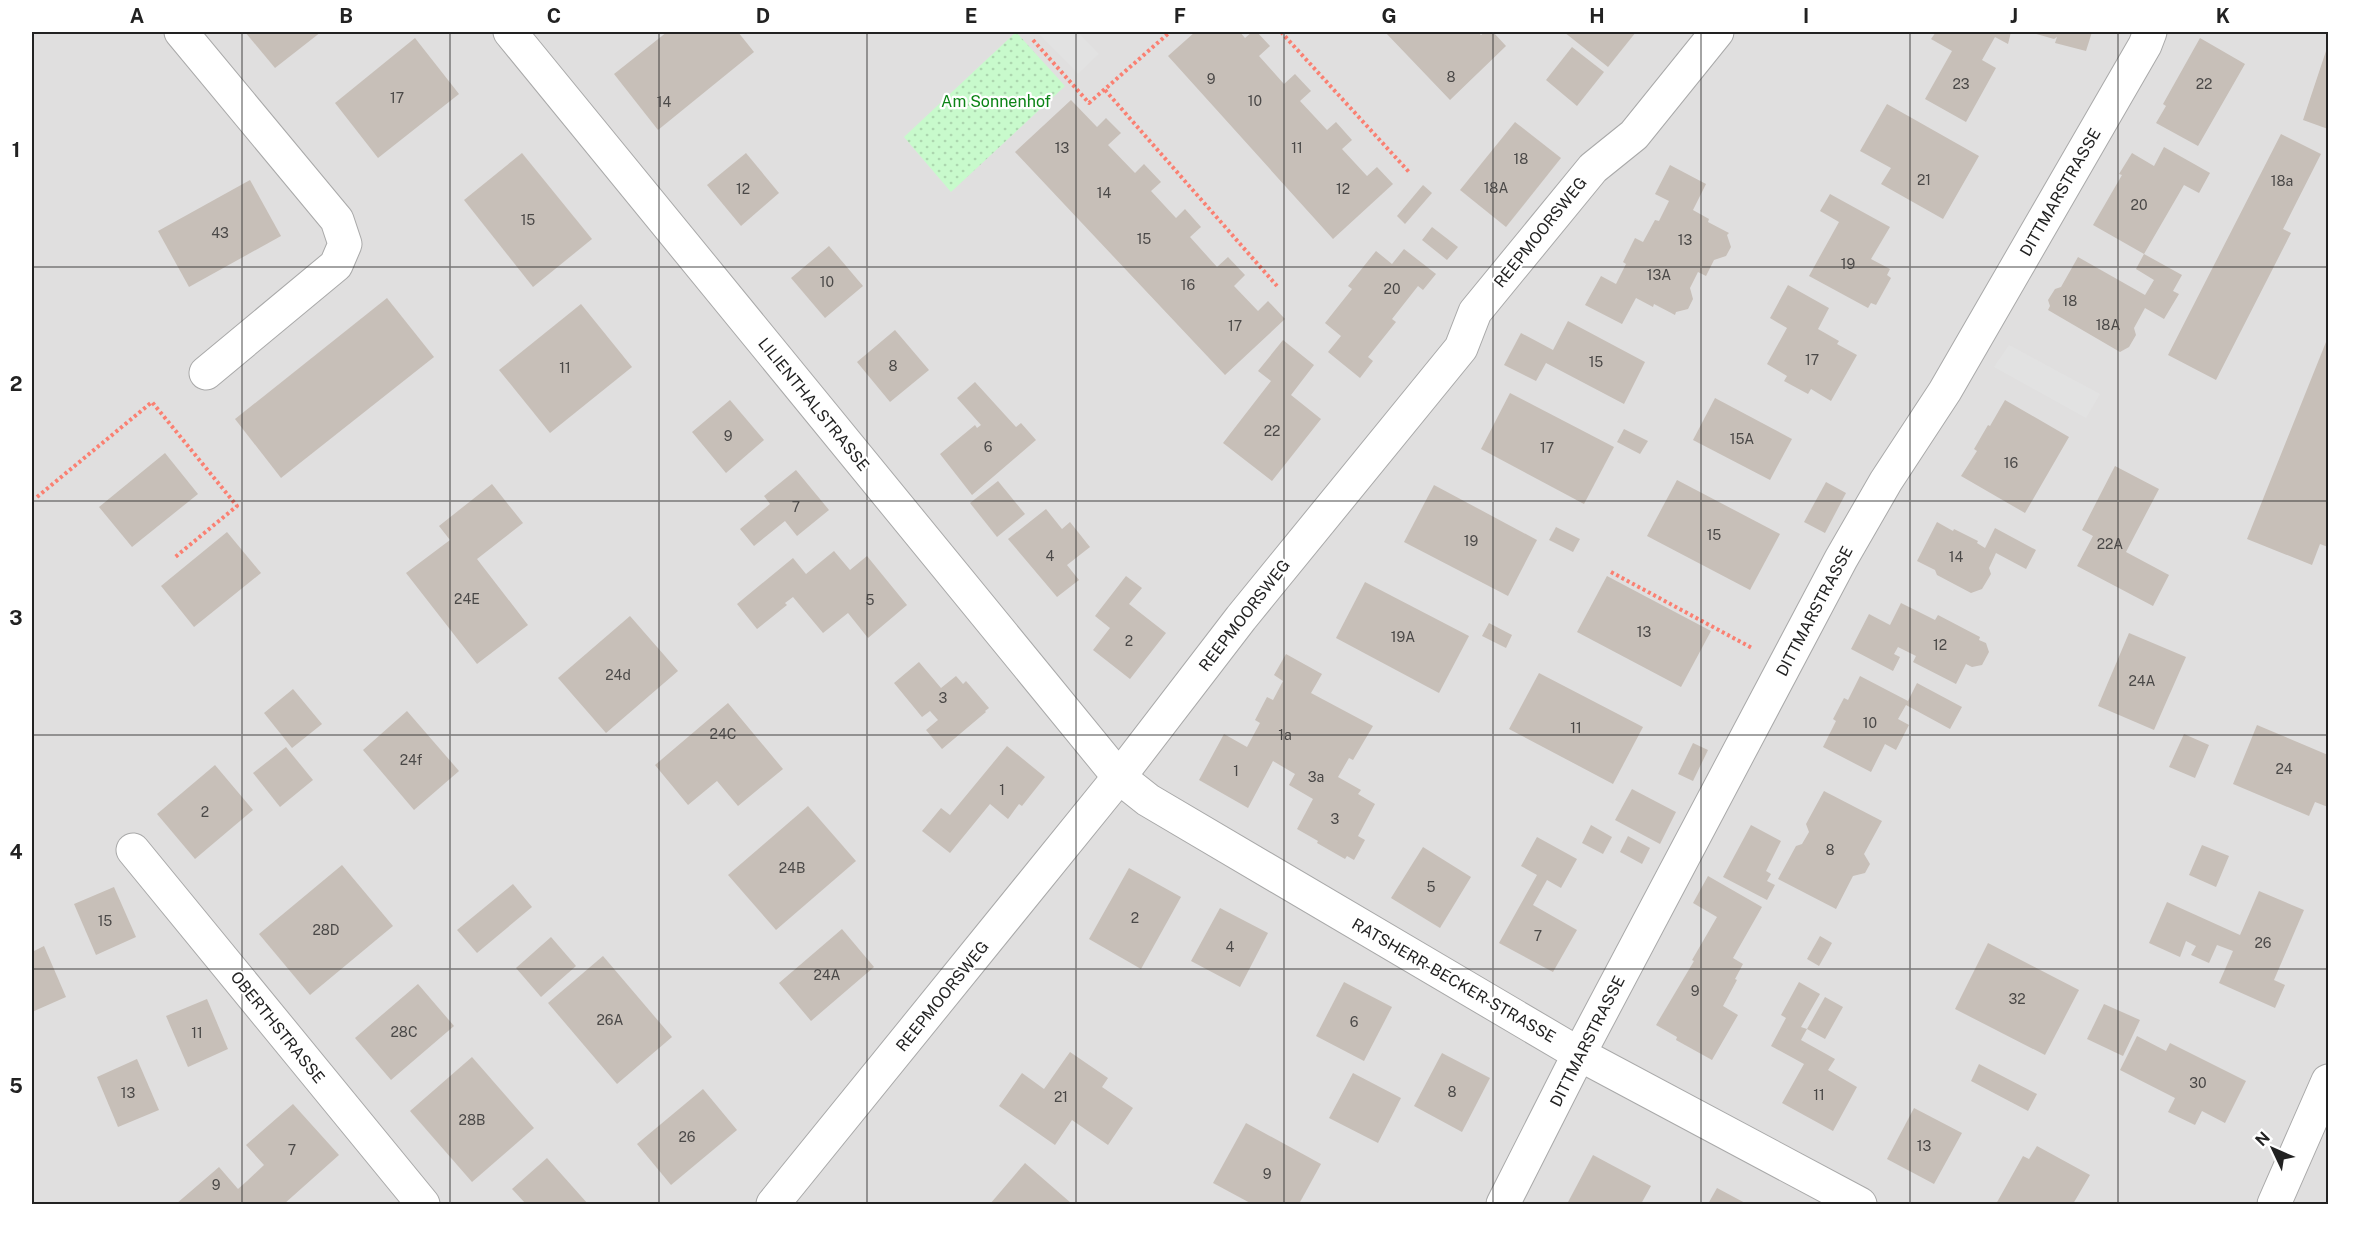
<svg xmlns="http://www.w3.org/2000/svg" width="2360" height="1236" viewBox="0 0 2360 1236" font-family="'Public Sans',sans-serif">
<defs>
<pattern id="park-dots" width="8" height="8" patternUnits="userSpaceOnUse" patternTransform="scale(1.5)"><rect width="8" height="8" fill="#c8facc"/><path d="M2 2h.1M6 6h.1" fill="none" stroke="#acd6af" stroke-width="1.8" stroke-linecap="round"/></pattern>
</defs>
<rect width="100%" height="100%" fill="#f2efe9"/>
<rect fill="#e0dfdf" x="32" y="32" width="2296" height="1172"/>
<path fill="url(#park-dots)" d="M 1016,32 L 1065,86 L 951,192 L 904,137 Z"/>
<g fill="#e2e2e2">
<path d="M 1040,32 L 1078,32 L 1099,54 L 1078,74 L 1038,33 Z"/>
<path d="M 2009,345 L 2100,394 L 2086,418 L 1994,367 Z"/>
</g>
<g fill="#c7bfb8">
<path d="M 245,32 L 321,32 L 275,68 Z"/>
<path d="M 667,32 L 738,32 L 754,52 L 658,130 L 614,74 Z"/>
<path d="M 1195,32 L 1240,32 L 1245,38 L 1252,32 L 1257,32 L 1270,46 L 1259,56 L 1284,84 L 1295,74 L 1311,91 L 1300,101 L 1327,130 L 1336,122 L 1352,140 L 1342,149 L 1367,176 L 1377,167 L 1393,184 L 1333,239 L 1168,56 Z"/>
<path d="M 1385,32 L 1478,32 L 1481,35 L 1485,32 L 1493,32 L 1506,46 L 1450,100 Z"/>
<path d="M 1564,32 L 1636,32 L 1608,67 Z"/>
<path d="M 1936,32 L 2011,32 L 2008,44 L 1995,37 L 1982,60 L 1996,68 L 1966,122 L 1925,99 L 1952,51 L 1931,39 Z"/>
<path d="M 2029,32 L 2092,32 L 2086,51 L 2055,43 L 2057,37 L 2054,39 Z"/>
<path d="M 415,38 L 459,94 L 378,158 L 335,103 Z"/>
<path d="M 2200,38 L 2245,64 L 2198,146 L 2156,123 L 2166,106 L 2163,104 Z"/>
<path d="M 2328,45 L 2328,129 L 2303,120 Z"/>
<path d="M 1572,47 L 1604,72 L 1577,106 L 1546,80 Z"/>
<path d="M 1071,100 L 1097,127 L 1106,118 L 1121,133 L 1108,145 L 1135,173 L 1144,164 L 1161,182 L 1151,191 L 1176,218 L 1185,209 L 1201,227 L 1190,237 L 1217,267 L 1228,257 L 1245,275 L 1234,286 L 1258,311 L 1268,301 L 1285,319 L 1225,375 L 1015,152 Z"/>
<path d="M 1887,104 L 1979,156 L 1943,219 L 1881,184 L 1891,168 L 1860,151 Z"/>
<path d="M 1515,122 L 1561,158 L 1506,227 L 1460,190 Z"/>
<path d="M 2281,134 L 2321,154 L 2283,229 L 2291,233 L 2216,380 L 2168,355 Z"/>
<path d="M 2164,147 L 2210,173 L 2199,193 L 2184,185 L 2144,254 L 2182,275 L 2173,291 L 2179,294 L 2164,319 L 2145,308 L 2134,328 L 2136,335 L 2129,347 L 2120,352 L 2048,310 L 2050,306 L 2048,300 L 2055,289 L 2061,287 L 2078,257 L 2145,295 L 2154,280 L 2136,269 L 2144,254 L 2093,225 L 2122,175 L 2119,174 L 2132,153 L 2154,166 Z"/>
<path d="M 522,153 L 592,239 L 533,287 L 464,200 Z"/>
<path d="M 746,153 L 779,193 L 741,226 L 707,185 Z"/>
<path d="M 1670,165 L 1706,184 L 1693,210 L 1709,219 L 1708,222 L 1729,233 L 1727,235 L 1731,247 L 1726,256 L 1714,260 L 1706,276 L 1698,272 L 1690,288 L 1693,299 L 1688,309 L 1676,312 L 1675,315 L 1654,304 L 1653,307 L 1636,298 L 1622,324 L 1585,305 L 1601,276 L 1616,284 L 1626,264 L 1623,262 L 1635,238 L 1643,242 L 1655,220 L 1659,221 L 1669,201 L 1655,194 Z"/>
<path d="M 250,180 L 281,236 L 189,287 L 158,231 Z"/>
<path d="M 1423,185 L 1432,193 L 1405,224 L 1397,216 Z"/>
<path d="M 1830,194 L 1890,227 L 1871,259 L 1890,269 L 1887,275 L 1891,278 L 1876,305 L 1871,303 L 1868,308 L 1809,276 L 1839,222 L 1820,211 Z"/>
<path d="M 1432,227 L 1458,247 L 1447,260 L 1422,240 Z"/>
<path d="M 829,246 L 863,286 L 825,318 L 791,278 Z"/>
<path d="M 1404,249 L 1436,274 L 1423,290 L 1418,286 L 1392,319 L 1396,322 L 1368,357 L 1373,361 L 1360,378 L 1328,352 L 1341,336 L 1325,323 L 1352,289 L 1348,286 L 1376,251 L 1392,264 Z"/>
<path d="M 1788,285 L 1829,308 L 1818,329 L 1839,341 L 1837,344 L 1857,355 L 1831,401 L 1811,389 L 1808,394 L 1784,381 L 1787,376 L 1767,364 L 1787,328 L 1770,318 Z"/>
<path d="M 387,298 L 434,357 L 281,478 L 235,419 Z"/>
<path d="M 581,304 L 632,367 L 550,433 L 499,370 Z"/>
<path d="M 1568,321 L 1645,362 L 1624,404 L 1546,363 L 1536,381 L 1504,365 L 1521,333 L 1553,350 Z"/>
<path d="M 895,330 L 929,370 L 890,402 L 857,362 Z"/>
<path d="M 2328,337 L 2328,547 L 2320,544 L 2312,565 L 2247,539 Z"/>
<path d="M 1283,340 L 1314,365 L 1291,395 L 1321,419 L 1272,481 L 1223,443 L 1271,381 L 1258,371 Z"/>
<path d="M 975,382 L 1016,427 L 1021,423 L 1036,440 L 972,495 L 940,454 L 975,425 L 977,428 L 981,425 L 957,398 Z"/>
<path d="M 1510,393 L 1614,447 L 1584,504 L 1481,449 Z"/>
<path d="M 1715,398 L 1792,439 L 1770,480 L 1693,440 Z"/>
<path d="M 730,400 L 764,440 L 726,473 L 692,432 Z"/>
<path d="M 2005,400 L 2069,437 L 2025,513 L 1961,476 L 1977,451 L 1974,449 L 1988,425 L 1990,426 Z"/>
<path d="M 1624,429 L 1648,441 L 1640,454 L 1617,442 Z"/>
<path d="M 165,453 L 198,494 L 132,547 L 99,507 Z"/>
<path d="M 2115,466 L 2159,489 L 2126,552 L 2169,575 L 2153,606 L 2077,566 L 2093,536 L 2082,530 Z"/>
<path d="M 796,470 L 829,510 L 797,536 L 785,521 L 754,546 L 740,529 L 770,504 L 764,496 Z"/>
<path d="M 1677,480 L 1780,534 L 1750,590 L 1647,536 Z"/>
<path d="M 998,481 L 1025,514 L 997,537 L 970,503 Z"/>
<path d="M 1826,482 L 1846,493 L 1825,533 L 1804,522 Z"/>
<path d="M 492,484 L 523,523 L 477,559 L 528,625 L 477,664 L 406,573 L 450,540 L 439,526 Z"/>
<path d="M 1434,485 L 1537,540 L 1508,596 L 1404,542 Z"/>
<path d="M 1046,509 L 1062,529 L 1070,522 L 1090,547 L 1067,565 L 1079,580 L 1057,597 L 1008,539 Z"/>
<path d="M 1937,522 L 1953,531 L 1954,529 L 1978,541 L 1977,543 L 1985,548 L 1995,528 L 2036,550 L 2026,569 L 1996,553 L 1989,568 L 1991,574 L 1982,589 L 1971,593 L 1937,575 L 1935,570 L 1917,561 Z"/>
<path d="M 1556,527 L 1580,539 L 1573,552 L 1549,540 Z"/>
<path d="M 227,532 L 261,573 L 194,627 L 161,586 Z"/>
<path d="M 834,551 L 850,570 L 867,556 L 907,605 L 868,638 L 848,613 L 823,633 L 793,597 L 785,603 L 787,605 L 757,629 L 737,604 L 793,558 L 806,574 Z"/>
<path d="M 1126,576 L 1142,588 L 1129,604 L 1166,633 L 1130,679 L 1093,650 L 1110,628 L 1095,616 Z"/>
<path d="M 1607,576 L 1711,631 L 1681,687 L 1577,632 Z"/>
<path d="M 1365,582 L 1469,636 L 1439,693 L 1336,638 Z"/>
<path d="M 1901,603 L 1935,620 L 1938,615 L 1980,637 L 1979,640 L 1986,643 L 1989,652 L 1982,665 L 1972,667 L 1966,664 L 1956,684 L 1913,662 L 1916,656 L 1898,647 L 1894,654 L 1900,657 L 1893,671 L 1851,649 L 1869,614 L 1890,625 Z"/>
<path d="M 630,616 L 678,671 L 606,733 L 558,678 Z"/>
<path d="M 1489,623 L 1512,635 L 1506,648 L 1482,636 Z"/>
<path d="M 2129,633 L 2186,657 L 2154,730 L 2098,706 Z"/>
<path d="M 1286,654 L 1322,674 L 1311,693 L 1373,726 L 1353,760 L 1349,758 L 1338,777 L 1361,790 L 1358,794 L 1375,804 L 1358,836 L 1365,840 L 1354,860 L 1347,856 L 1345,859 L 1317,843 L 1318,841 L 1297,829 L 1313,799 L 1289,785 L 1295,774 L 1273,761 L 1248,808 L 1199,780 L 1224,734 L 1247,747 L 1260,723 L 1255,720 L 1267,697 L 1273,700 L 1283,681 L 1274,675 Z"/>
<path d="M 919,662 L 941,688 L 956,676 L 963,684 L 966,681 L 989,708 L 985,711 L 986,712 L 942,749 L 926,730 L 938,720 L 930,711 L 922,717 L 894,683 Z"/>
<path d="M 1539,673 L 1643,727 L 1613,784 L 1509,729 Z"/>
<path d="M 1860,676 L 1908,701 L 1917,683 L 1962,707 L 1950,729 L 1906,705 L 1898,719 L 1909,725 L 1896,750 L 1885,744 L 1871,772 L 1823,747 L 1836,721 L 1833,719 L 1844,698 L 1848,700 Z"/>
<path d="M 293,689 L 322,724 L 292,748 L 264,713 Z"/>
<path d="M 728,703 L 783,769 L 738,806 L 717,781 L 688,805 L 655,765 Z"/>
<path d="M 407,711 L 459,771 L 414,810 L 363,750 Z"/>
<path d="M 2257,725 L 2328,755 L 2328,807 L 2315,802 L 2309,816 L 2233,784 Z"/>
<path d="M 2184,734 L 2209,745 L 2195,778 L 2169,767 Z"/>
<path d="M 1693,743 L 1708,750 L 1693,781 L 1678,774 Z"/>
<path d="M 1007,746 L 1045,777 L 1022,806 L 1019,804 L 1008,819 L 990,804 L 950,853 L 922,831 L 941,808 L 950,815 Z"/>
<path d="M 286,747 L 313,780 L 280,807 L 253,773 Z"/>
<path d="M 215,765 L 253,810 L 195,859 L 157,814 Z"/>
<path d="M 1632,789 L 1676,812 L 1660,844 L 1615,820 Z"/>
<path d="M 1824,791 L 1882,821 L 1864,854 L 1870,864 L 1865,873 L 1853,876 L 1836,909 L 1778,879 L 1796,846 L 1802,844 L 1809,832 L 1806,824 Z"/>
<path d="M 808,806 L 856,861 L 776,930 L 728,875 Z"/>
<path d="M 1591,825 L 1612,837 L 1603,854 L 1582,843 Z"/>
<path d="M 1751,825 L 1781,841 L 1766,871 L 1771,874 L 1767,881 L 1775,885 L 1767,900 L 1723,877 Z"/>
<path d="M 1628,836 L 1650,848 L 1642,864 L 1620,852 Z"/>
<path d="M 1537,837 L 1577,859 L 1561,888 L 1547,880 L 1533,905 L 1577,930 L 1553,972 L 1499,943 L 1537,875 L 1521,866 Z"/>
<path d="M 2202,845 L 2229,856 L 2216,887 L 2189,875 Z"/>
<path d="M 1423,847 L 1471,877 L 1440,928 L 1391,898 Z"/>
<path d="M 342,865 L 393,926 L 310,995 L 259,934 Z"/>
<path d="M 1129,868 L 1181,897 L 1141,969 L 1089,939 Z"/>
<path d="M 1708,876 L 1762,907 L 1733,958 L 1743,964 L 1735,979 L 1737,980 L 1723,1006 L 1738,1015 L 1712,1060 L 1676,1040 L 1677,1037 L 1656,1025 L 1694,961 L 1692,960 L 1717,917 L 1693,903 Z"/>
<path d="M 513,884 L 532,907 L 477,953 L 457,930 Z"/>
<path d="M 114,887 L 136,937 L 96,955 L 74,904 Z"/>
<path d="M 2259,891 L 2304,910 L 2274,980 L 2285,985 L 2275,1008 L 2219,983 L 2233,951 L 2217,945 L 2209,963 L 2191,955 L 2196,946 L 2186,941 L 2180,957 L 2149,943 L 2167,902 L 2240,935 Z"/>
<path d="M 1220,908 L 1268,933 L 1240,987 L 1191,961 Z"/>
<path d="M 842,929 L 874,967 L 811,1021 L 779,983 Z"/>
<path d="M 1820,936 L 1832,943 L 1819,966 L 1807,959 Z"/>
<path d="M 551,937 L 576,966 L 541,997 L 516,968 Z"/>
<path d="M 1988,943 L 2079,990 L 2045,1055 L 1955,1009 Z"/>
<path d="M 44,946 L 66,997 L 32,1012 L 32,952 Z"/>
<path d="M 603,956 L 672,1037 L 617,1084 L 548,1003 Z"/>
<path d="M 1344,982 L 1392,1007 L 1364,1061 L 1316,1036 Z"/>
<path d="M 1799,982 L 1820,994 L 1801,1027 L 1807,1029 L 1801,1040 L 1835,1059 L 1828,1070 L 1857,1087 L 1833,1131 L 1782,1103 L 1804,1064 L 1771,1046 L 1786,1018 L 1781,1015 Z"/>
<path d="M 418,984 L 454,1026 L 391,1080 L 355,1038 Z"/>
<path d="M 1825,997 L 1843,1007 L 1825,1039 L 1807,1029 Z"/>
<path d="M 207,999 L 228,1049 L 188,1067 L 166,1016 Z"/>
<path d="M 2104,1004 L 2140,1020 L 2123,1056 L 2087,1039 Z"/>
<path d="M 2137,1036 L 2166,1051 L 2170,1043 L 2246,1081 L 2225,1123 L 2202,1111 L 2195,1125 L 2168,1112 L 2175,1098 L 2120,1070 Z"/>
<path d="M 1070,1052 L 1108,1078 L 1102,1087 L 1133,1108 L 1108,1145 L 1072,1120 L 1055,1145 L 999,1106 L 1022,1073 L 1044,1089 Z"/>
<path d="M 1442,1053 L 1490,1078 L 1462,1132 L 1414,1106 Z"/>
<path d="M 472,1057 L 534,1128 L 472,1182 L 410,1111 Z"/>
<path d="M 137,1059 L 159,1110 L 118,1127 L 97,1077 Z"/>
<path d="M 1979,1064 L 2037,1094 L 2028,1111 L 1971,1081 Z"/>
<path d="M 1353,1073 L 1401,1098 L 1378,1143 L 1329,1118 Z"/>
<path d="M 703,1089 L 737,1130 L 671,1185 L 637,1144 Z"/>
<path d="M 293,1104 L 339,1155 L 284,1204 L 176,1204 L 219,1167 L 238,1189 L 247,1181 L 264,1165 L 246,1145 Z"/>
<path d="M 1914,1108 L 1962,1133 L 1934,1184 L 1887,1159 Z"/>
<path d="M 1246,1123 L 1321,1164 L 1299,1204 L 1252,1204 L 1213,1183 Z"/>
<path d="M 2037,1146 L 2090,1175 L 2073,1204 L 1996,1204 L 2023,1156 L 2029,1159 Z"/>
<path d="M 1593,1155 L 1651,1186 L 1641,1204 L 1567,1204 Z"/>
<path d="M 547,1158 L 588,1204 L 526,1204 L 512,1189 Z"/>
<path d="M 1025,1163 L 1071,1203 L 1070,1204 L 990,1204 Z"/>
<path d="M 1717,1188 L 1747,1204 L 1708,1204 Z"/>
</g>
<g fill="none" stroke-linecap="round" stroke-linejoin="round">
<g stroke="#a9a9a9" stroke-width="35">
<g id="minor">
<path d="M 181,32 L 337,220 L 345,244 L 336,265 L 206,373"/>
<path d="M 510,32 L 1119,777 L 1148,800 L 1579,1054 L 1860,1204"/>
<path d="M 133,850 L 423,1204"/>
<path d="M 773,1204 L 1119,777 L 1241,618 L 1461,348 L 1475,312 L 1593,168 L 1634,135 L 1717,32"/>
<path d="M 1503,1204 L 1579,1054 L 1841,559 L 1886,481 L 1945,391 L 2145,45 L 2150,32"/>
<path d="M 2274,1204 L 2328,1081"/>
</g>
</g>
<g stroke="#fa8072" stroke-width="4" stroke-dasharray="3 3" stroke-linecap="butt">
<path d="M 1281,32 L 1409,172"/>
<path d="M 1033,40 L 1089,103 L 1170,32"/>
<path d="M 1105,90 L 1277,286"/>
<path d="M 37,497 L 152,402 L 237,506 L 174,558"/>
<path d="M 1611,572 L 1752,648"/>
</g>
<use href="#minor" stroke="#fff" stroke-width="33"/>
</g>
<path fill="none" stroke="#222" stroke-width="1.5" stroke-opacity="0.55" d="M 242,32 L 242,1204M 450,32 L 450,1204M 659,32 L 659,1204M 867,32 L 867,1204M 1076,32 L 1076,1204M 1284,32 L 1284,1204M 1493,32 L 1493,1204M 1701,32 L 1701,1204M 1910,32 L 1910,1204M 2118,32 L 2118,1204M 32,267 L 2328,267M 32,501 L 2328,501M 32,735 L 2328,735M 32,969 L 2328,969"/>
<g text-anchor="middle" stroke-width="4.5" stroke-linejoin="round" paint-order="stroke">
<g font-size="14" fill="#4b4948">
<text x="1451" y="82">8</text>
<text x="1211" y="84">9</text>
<text x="1961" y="89">23</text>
<text x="2204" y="89">22</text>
<text x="397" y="103">17</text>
<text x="1255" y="106">10</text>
<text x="664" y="107">14</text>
<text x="1062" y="153">13</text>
<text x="1297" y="153">11</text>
<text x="1521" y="164">18</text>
<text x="1924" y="185">21</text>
<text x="2282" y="186">18a</text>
<text x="1496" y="193">18A</text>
<text x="743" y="194">12</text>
<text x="1343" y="194">12</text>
<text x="1104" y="198">14</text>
<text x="2139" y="210">20</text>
<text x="528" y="225">15</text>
<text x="220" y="238">43</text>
<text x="1144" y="244">15</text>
<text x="1685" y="245">13</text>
<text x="1848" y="269">19</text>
<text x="1659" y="280">13A</text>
<text x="827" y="287">10</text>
<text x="1188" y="290">16</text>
<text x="1392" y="294">20</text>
<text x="2070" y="306">18</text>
<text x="2108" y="330">18A</text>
<text x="1235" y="331">17</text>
<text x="1812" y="365">17</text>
<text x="1596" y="367">15</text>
<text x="893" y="371">8</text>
<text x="565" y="373">11</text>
<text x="1272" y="436">22</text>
<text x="728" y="441">9</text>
<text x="1742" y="444">15A</text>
<text x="988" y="452">6</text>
<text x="1547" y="453">17</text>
<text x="2011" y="468">16</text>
<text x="796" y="512">7</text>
<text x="1714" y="540">15</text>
<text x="1471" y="546">19</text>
<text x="2110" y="549">22A</text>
<text x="1050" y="561">4</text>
<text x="1956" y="562">14</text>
<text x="467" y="604">24E</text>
<text x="870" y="605">5</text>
<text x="1644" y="637">13</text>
<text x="1403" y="642">19A</text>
<text x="1129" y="646">2</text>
<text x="1940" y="650">12</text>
<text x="618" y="680">24d</text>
<text x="2142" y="686">24A</text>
<text x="943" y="703">3</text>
<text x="1870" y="728">10</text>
<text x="1576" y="733">11</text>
<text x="723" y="739">24C</text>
<text x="1285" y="740">1a</text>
<text x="411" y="765">24f</text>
<text x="2284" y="774">24</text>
<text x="1236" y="776">1</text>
<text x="1316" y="782">3a</text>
<text x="1002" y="795">1</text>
<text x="205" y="817">2</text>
<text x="1335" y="824">3</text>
<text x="1830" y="855">8</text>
<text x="792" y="873">24B</text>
<text x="1431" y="892">5</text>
<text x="1135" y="923">2</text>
<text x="105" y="926">15</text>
<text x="326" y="935">28D</text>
<text x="1538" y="941">7</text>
<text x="2263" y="948">26</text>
<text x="1230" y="952">4</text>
<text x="827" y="980">24A</text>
<text x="1695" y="996">9</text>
<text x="2017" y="1004">32</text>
<text x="610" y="1025">26A</text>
<text x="1354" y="1027">6</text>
<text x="404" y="1037">28C</text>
<text x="197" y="1038">11</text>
<text x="2198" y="1088">30</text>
<text x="1452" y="1097">8</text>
<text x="128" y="1098">13</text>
<text x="1819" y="1100">11</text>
<text x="1061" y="1102">21</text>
<text x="472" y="1125">28B</text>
<text x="687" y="1142">26</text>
<text x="1924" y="1151">13</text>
<text x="292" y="1155">7</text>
<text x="1267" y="1179">9</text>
<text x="216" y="1190">9</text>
</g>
<g font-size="16" fill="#0c8416" stroke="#fff">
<text x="996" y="107">Am Sonnenhof</text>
</g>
<g font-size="16" fill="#222" stroke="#fff">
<text transform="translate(2060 192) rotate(-60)" y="6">DITTMARSTRASSE</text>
<text transform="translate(1540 232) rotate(-51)" y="6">REEPMOORSWEG</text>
<text transform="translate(814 404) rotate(51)" y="6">LILIENTHALSTRASSE</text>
<text transform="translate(1814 611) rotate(-62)" y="6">DITTMARSTRASSE</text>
<text transform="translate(1244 615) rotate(-52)" y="6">REEPMOORSWEG</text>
<text transform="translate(1454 980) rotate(30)" y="6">RATSHERR-BECKER-STRASSE</text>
<text transform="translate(942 996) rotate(-51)" y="6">REEPMOORSWEG</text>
<text transform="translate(278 1027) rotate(51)" y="6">OBERTHSTRASSE</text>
<text transform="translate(1587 1041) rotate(-63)" y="6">DITTMARSTRASSE</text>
</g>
</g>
<rect width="2360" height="1236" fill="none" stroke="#ffffff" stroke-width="66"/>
<g transform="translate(2273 1149) rotate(314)" stroke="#ffffff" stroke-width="4.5" paint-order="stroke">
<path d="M0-4.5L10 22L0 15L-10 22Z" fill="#222222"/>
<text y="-9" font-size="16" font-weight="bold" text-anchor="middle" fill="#222222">N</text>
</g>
<rect x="33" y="33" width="2294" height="1170" fill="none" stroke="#222" stroke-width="2"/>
<g font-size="20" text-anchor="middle" font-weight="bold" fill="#222">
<text x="137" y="23">A</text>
<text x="346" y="23">B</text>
<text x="554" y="23">C</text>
<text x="763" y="23">D</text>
<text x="971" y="23">E</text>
<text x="1180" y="23">F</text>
<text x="1389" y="23">G</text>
<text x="1597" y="23">H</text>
<text x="1806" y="23">I</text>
<text x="2014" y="23">J</text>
<text x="2223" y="23">K</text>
<text x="16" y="157">1</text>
<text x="16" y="391">2</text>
<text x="16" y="625">3</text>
<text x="16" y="859">4</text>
<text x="16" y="1093">5</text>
</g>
</svg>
